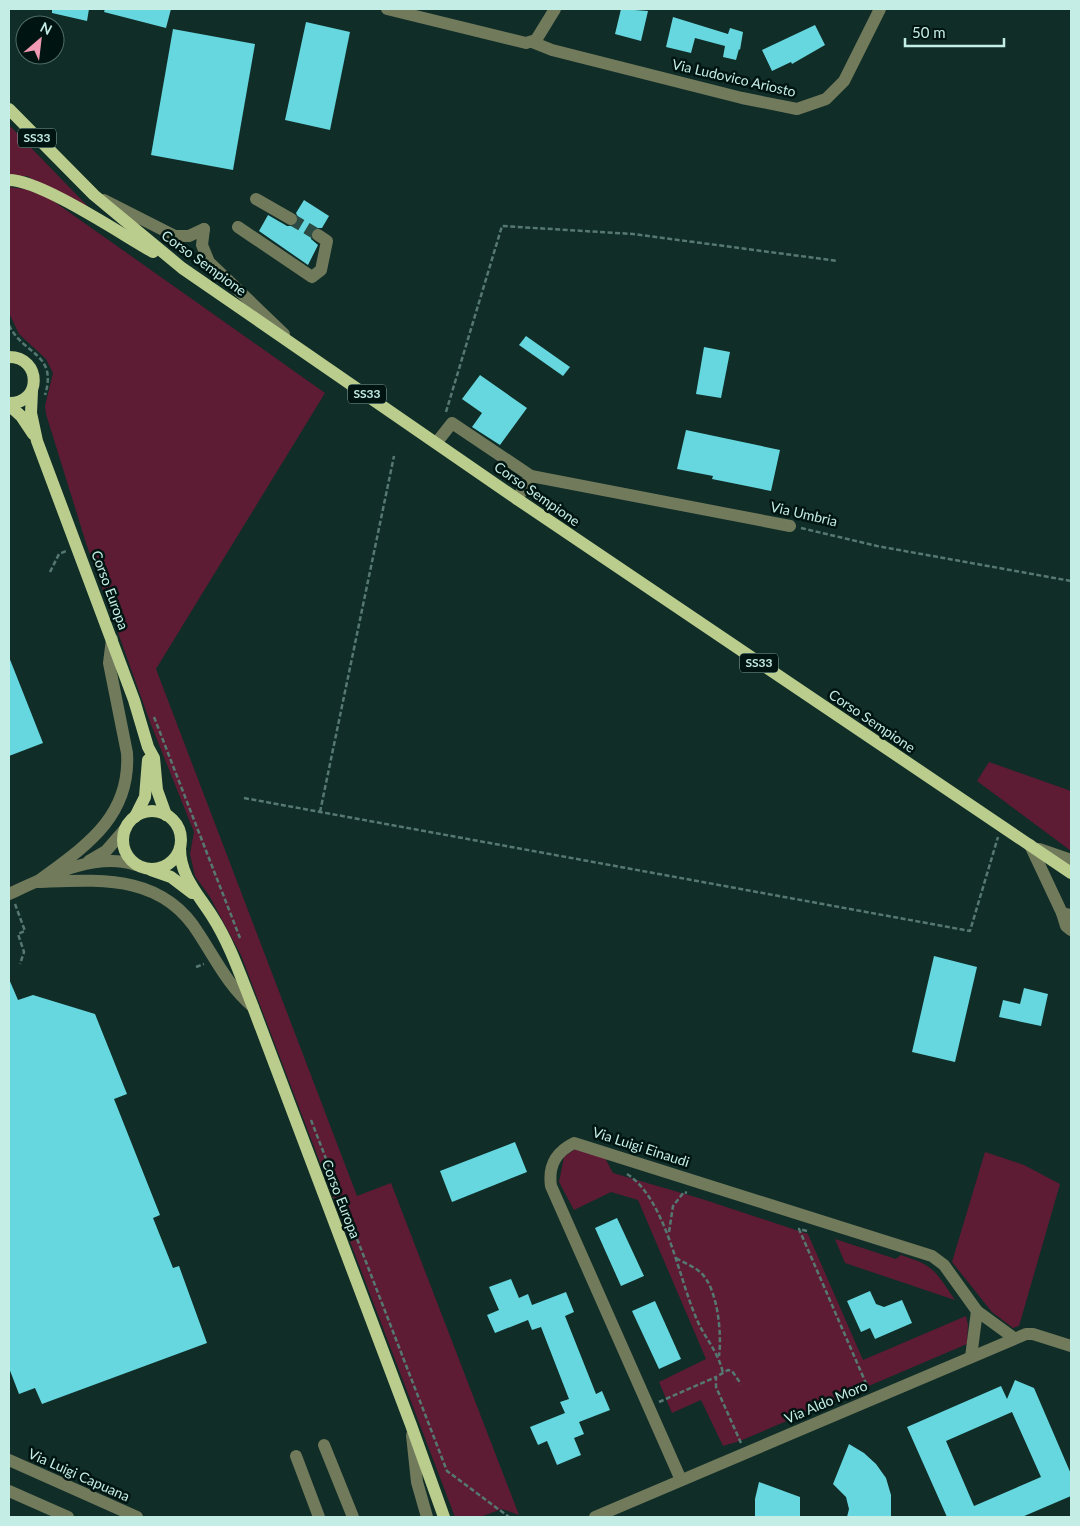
<svg xmlns="http://www.w3.org/2000/svg" width="1080" height="1526" viewBox="0 0 1080 1526" font-family="Lato,sans-serif">
<rect width="100%" height="100%" fill="#102d28"/>
<g fill="#5e1b34">
<path d="M 9,125 L 102,221 L 27,176 L 9,177 Z"/>
<path d="M 9,187 L 25,189 L 49,198 L 325,393 L 156,669 L 357,1196 L 391,1183 L 519,1515 L 502,1509 L 480,1517 L 455,1517 L 241,955 L 210,897 L 195,876 L 190,854 L 194,832 L 150,722 L 86,543 L 46,414 L 45,406 L 53,373 L 46,359 L 19,334 L 9,313 Z"/>
<path d="M 989,762 L 1071,791 L 1071,851 L 977,781 Z"/>
<path d="M 575,1149 L 605,1158 L 613,1173 L 702,1199 L 808,1234 L 863,1360 L 966,1316 L 968,1325 L 967,1344 L 740,1441 L 723,1446 L 701,1400 L 672,1413 L 659,1382 L 706,1359 L 638,1200 L 611,1192 L 574,1210 L 559,1182 L 564,1157 Z"/>
<path d="M 985,1152 L 1024,1165 L 1060,1184 L 1019,1326 L 1013,1328 L 992,1312 L 952,1262 Z"/>
<path d="M 835,1239 L 896,1259 L 901,1255 C 935,1266 935,1271 955,1300 L 845,1263 Z"/>
</g>
<g fill="#66d7de" fill-rule="evenodd">
<path d="M 52,9 L 89,9 L 87,21 L 52,13 Z"/>
<path d="M 105,9 L 171,9 L 166,28 L 104,12 Z"/>
<path d="M 621,9 L 648,11 L 641,41 L 615,34 Z"/>
<path d="M 673,17 L 728,34 L 730,28 L 743,32 L 740,50 L 739,49 L 736,60 L 723,57 L 725,46 L 695,38 L 691,53 L 666,47 Z"/>
<path d="M 306,22 L 350,32 L 330,130 L 285,120 Z"/>
<path d="M 815,25 L 825,45 L 792,64 L 791,62 L 772,71 L 762,50 Z"/>
<path d="M 173,29 L 255,44 L 233,170 L 151,155 Z"/>
<path d="M 304,200 L 329,216 L 322,228 L 315,228 L 311,231 L 311,239 L 318,245 L 308,265 L 259,231 L 268,215 L 287,226 L 295,226 L 299,219 L 296,213 Z"/>
<path d="M 526,336 L 570,367 L 563,376 L 519,345 Z"/>
<path d="M 704,347 L 730,352 L 721,398 L 696,394 Z"/>
<path d="M 480,375 L 527,408 L 500,445 L 472,427 L 482,413 L 462,399 Z"/>
<path d="M 686,430 L 780,450 L 771,491 L 712,479 L 713,476 L 677,469 Z"/>
<path d="M 9,657 L 43,743 L 9,756 Z"/>
<path d="M 934,956 L 977,967 L 955,1062 L 912,1052 Z"/>
<path d="M 9,979 L 18,1000 L 33,995 L 95,1014 L 127,1094 L 114,1099 L 160,1215 L 153,1218 L 173,1268 L 179,1266 L 207,1343 L 42,1404 L 35,1388 L 19,1394 L 9,1368 Z"/>
<path d="M 1024,988 L 1048,994 L 1041,1026 L 999,1017 L 1003,1000 L 1020,1004 Z"/>
<path d="M 515,1142 L 527,1172 L 452,1202 L 440,1171 Z"/>
<path d="M 617,1218 L 644,1276 L 621,1286 L 595,1228 Z"/>
<path d="M 511,1279 L 519,1298 L 528,1294 L 532,1305 L 566,1292 L 574,1312 L 565,1316 L 596,1394 L 602,1391 L 610,1410 L 579,1422 L 584,1434 L 574,1438 L 581,1455 L 557,1465 L 547,1441 L 538,1445 L 530,1427 L 565,1413 L 560,1402 L 569,1399 L 541,1327 L 532,1330 L 528,1320 L 495,1333 L 487,1315 L 499,1310 L 489,1287 Z"/>
<path d="M 870,1291 L 876,1304 L 884,1307 L 902,1300 L 912,1323 L 875,1339 L 870,1328 L 861,1332 L 847,1301 Z"/>
<path d="M 655,1301 L 681,1359 L 659,1369 L 632,1311 Z"/>
<path d="M 1015,1380 L 1034,1388 L 1071,1474 L 1071,1496 L 1022,1517 L 947,1517 L 907,1427 L 1001,1386 L 1007,1399 ZM 1012,1412 L 1041,1477 L 974,1506 L 946,1441 Z"/>
<path d="M 849,1444 L 864,1453 L 876,1464 L 886,1478 L 891,1495 L 891,1517 L 847,1517 L 849,1509 L 846,1497 L 833,1484 Z"/>
<path d="M 759,1482 L 800,1497 L 800,1517 L 755,1517 L 755,1499 Z"/>
</g>
<g fill="none" stroke-linecap="round" stroke-linejoin="round">
<path stroke="#2b4a44" stroke-width="12" stroke-dasharray="12 6" stroke-linecap="butt" d="M 291,219 L 318,235"/>
<g stroke="#567872" stroke-width="2.5" stroke-dasharray="5 2.5" stroke-linecap="butt">
<path d="M 9,325 C 23,355 58,353 45,395"/>
<path d="M 446,412 L 502,226 L 633,234 L 838,261"/>
<path d="M 801,528 L 877,546 L 1071,581"/>
<path d="M 50,572 L 59,554 L 66,551"/>
<path d="M 154,717 L 240,938"/>
<path d="M 244,798 L 970,931 L 998,837"/>
<path d="M 320,812 L 394,456"/>
<path d="M 15,904 L 25,931 L 18,934 L 24,952 L 20,964"/>
<path d="M 196,967 L 204,964"/>
<path d="M 311,1120 L 447,1471 L 509,1517"/>
<path d="M 627,1174 C 665,1198 678,1275 695,1315 C 703,1337 717,1348 723,1373"/>
<path d="M 807,1231 L 799,1229 L 868,1388"/>
<path d="M 669,1232 L 673,1206 L 684,1192 L 687,1193"/>
<path d="M 676,1258 C 684,1263 693,1266 700,1272 C 718,1287 722,1335 719,1356"/>
<path d="M 659,1402 L 716,1377"/>
<path d="M 741,1443 L 716,1387 L 716,1377 L 728,1370 L 732,1371 L 741,1384"/>
</g>
<g stroke="#717a5b" stroke-width="12">
<path d="M 387,9 L 526,43 L 536,40 L 555,9"/>
<path d="M 532,42 L 552,50 L 742,98 L 797,109 L 826,99 L 844,81 L 880,9"/>
<path d="M 256,199 L 291,219"/>
<path d="M 104,200 L 175,236 L 189,236 L 204,229"/>
<path d="M 238,227 L 312,277 L 321,270 L 327,241 L 318,235"/>
<path d="M 204,229 L 202,245 L 209,262 L 284,334"/>
<path d="M 437,442 L 452,423 L 531,476 L 790,526"/>
<path d="M 517,499 L 531,476"/>
<path d="M 1030,845 L 1062,913 L 1071,915"/>
<path d="M 1039,849 L 1071,860"/>
<path d="M 89,861 L 106,851 L 126,828"/>
<path d="M 37,882 C 84,847 131,818 127,753 L 109,663 L 112,639"/>
<path d="M 37,882 C 99,880 162,873 199,934 C 216,960 229,987 253,1007"/>
<path d="M 9,894 C 46,877 95,851 136,865"/>
<path d="M 1062,913 L 1066,926 L 1071,930"/>
<path d="M 971,1357 L 977,1311"/>
<path d="M 412,1435 L 417,1482 L 427,1517"/>
<path d="M 324,1445 L 353,1517"/>
<path d="M 296,1456 L 319,1517"/>
<path d="M 9,1460 L 137,1517"/>
<path d="M 681,1480 L 551,1186 C 548,1165 556,1152 574,1143 L 932,1256 L 944,1265 L 977,1311 L 1014,1338"/>
<path d="M 9,1491 L 68,1517"/>
<path d="M 595,1517 L 1026,1334 L 1033,1334 L 1071,1346"/>
</g>
<g stroke="#bbcd8d" stroke-width="12">
<path d="M 9,109 L 94,195 L 182,268 L 517,499 L 1071,873"/>
<path d="M 9,180 C 41,180 121,234 153,252"/>
<path d="M 9,357 C 42,357 42,404 9,403"/>
<path d="M 32,391 L 31,413 L 37,441 L 134,700 L 148,747 L 154,758 L 157,790 L 166,815"/>
<path d="M 9,405 L 21,416 L 33,434"/>
<circle cx="152" cy="840" r="29"/>
<path d="M 135,817 L 145,797 L 148,760"/>
<path d="M 180,848 C 180,876 198,894 212,916 C 230,944 241,977 253,1007 L 411,1425 L 444,1517"/>
<path d="M 151,870 L 171,877 L 192,893"/>
</g>
</g>
<g text-anchor="middle" stroke-width="5" stroke-linejoin="round" paint-order="stroke">
<g fill="#001511" stroke="#89aca5" stroke-width="1">
<rect x="18" y="128.5" width="38" height="19" rx="4"/>
<rect x="348" y="384.5" width="38" height="19" rx="4"/>
<rect x="740" y="653.5" width="38" height="19" rx="4"/>
</g>
<g font-size="12" font-weight="bold" fill="#c4ede5">
<text x="37" y="142">SS33</text>
<text x="367" y="398">SS33</text>
<text x="759" y="667">SS33</text>
</g>
<g font-size="14" fill="#c4ede5" stroke="#001511">
<text transform="translate(734 78) rotate(13)" y="5">Via Ludovico Ariosto</text>
<text transform="translate(204 263) rotate(36)" y="5">Corso Sempione</text>
<text transform="translate(537 494) rotate(35)" y="5">Corso Sempione</text>
<text transform="translate(804 514) rotate(13)" y="5">Via Umbria</text>
<text transform="translate(110 590) rotate(70)" y="5">Corso Europa</text>
<text transform="translate(872 721) rotate(34)" y="5">Corso Sempione</text>
<text transform="translate(641 1147) rotate(18)" y="5">Via Luigi Einaudi</text>
<text transform="translate(341 1199) rotate(69)" y="5">Corso Europa</text>
<text transform="translate(826 1402) rotate(-23)" y="5">Via Aldo Moro</text>
<text transform="translate(79 1475) rotate(24)" y="5">Via Luigi Capuana</text>
</g>
</g>
<rect width="1080" height="1526" fill="none" stroke="#c4ede5" stroke-width="20"/>
<g transform="translate(40 40) rotate(28)"><circle r="24" fill="#001511" stroke="#4e6b66"/>
<path d="M0-4L9 19L0 12L-9 19Z" fill="#f19ab3"/>
<text y="-8" font-size="14" font-weight="bold" text-anchor="middle" fill="#c4ede5">N</text>
</g>
<path d="M905 38v8h99v-8" fill="none" stroke="#c4ede5" stroke-width="2.5"/>
<text x="912" y="38" font-size="15" fill="#c4ede5" stroke="#001511" stroke-width="4" paint-order="stroke">50 m</text>
</svg>
